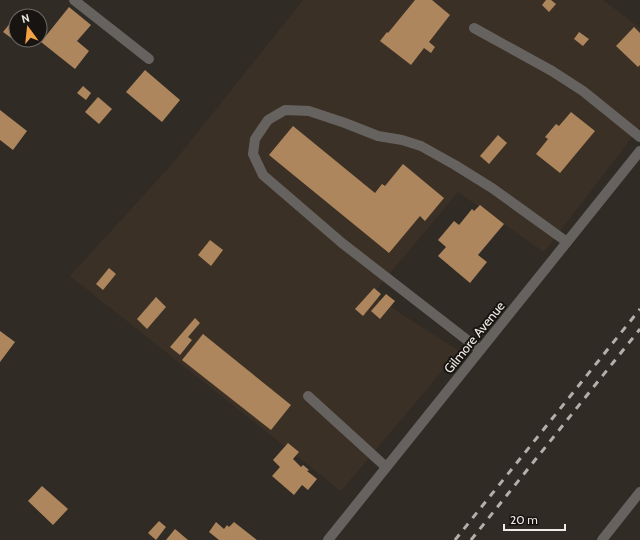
<svg xmlns="http://www.w3.org/2000/svg" width="640" height="540" viewBox="0 0 640 540" font-family="Cabin,sans-serif">
<rect width="100%" height="100%" fill="#312b25"/>
<path fill="#3b3025" d="M 303,0 L 603,0 L 640,28 L 640,127 L 544,252 L 458,192 L 372,295 L 459,351 L 341,491 L 70,276 L 173,163 Z"/>
<g fill="#ae865d">
<path d="M 415,0 L 432,0 L 450,15 L 429,42 L 435,47 L 431,53 L 424,48 L 411,65 L 380,41 L 387,32 L 388,33 Z"/>
<path d="M 546,0 L 551,0 L 556,4 L 549,12 L 542,5 Z"/>
<path d="M 69,7 L 91,25 L 77,41 L 89,51 L 75,69 L 41,42 Z"/>
<path d="M 21,10 L 29,16 L 16,16 L 16,37 L 14,40 L 3,32 Z"/>
<path d="M 634,27 L 640,33 L 640,65 L 638,67 L 616,46 Z"/>
<path d="M 579,32 L 589,39 L 583,46 L 574,39 Z"/>
<path d="M 145,70 L 180,100 L 162,122 L 126,92 Z"/>
<path d="M 83,86 L 91,93 L 86,100 L 77,93 Z"/>
<path d="M 98,97 L 112,109 L 99,124 L 85,112 Z"/>
<path d="M 0,110 L 27,131 L 13,150 L 0,140 Z"/>
<path d="M 571,112 L 595,131 L 560,173 L 536,154 L 548,139 L 545,137 L 556,124 L 559,126 Z"/>
<path d="M 293,126 L 375,193 L 382,184 L 385,186 L 403,164 L 444,198 L 425,221 L 420,216 L 389,253 L 269,155 Z"/>
<path d="M 498,135 L 507,143 L 489,164 L 480,156 Z"/>
<path d="M 480,205 L 504,224 L 478,255 L 487,262 L 470,283 L 438,256 L 446,247 L 438,240 L 454,221 L 459,225 L 472,209 L 474,211 Z"/>
<path d="M 210,240 L 223,250 L 211,266 L 198,255 Z"/>
<path d="M 109,268 L 116,274 L 103,290 L 96,284 Z"/>
<path d="M 374,288 L 381,294 L 363,316 L 355,309 Z"/>
<path d="M 386,294 L 395,301 L 380,319 L 371,311 Z"/>
<path d="M 156,297 L 166,307 L 147,329 L 137,319 Z"/>
<path d="M 195,318 L 200,323 L 188,337 L 192,340 L 180,355 L 170,347 Z"/>
<path d="M 0,331 L 15,342 L 0,362 Z"/>
<path d="M 203,334 L 291,405 L 271,430 L 182,360 Z"/>
<path d="M 288,443 L 299,452 L 293,459 L 301,467 L 303,465 L 309,470 L 307,471 L 317,479 L 308,490 L 302,485 L 294,495 L 272,476 L 280,467 L 273,460 Z"/>
<path d="M 42,486 L 68,509 L 53,525 L 28,501 Z"/>
<path d="M 159,521 L 166,527 L 156,540 L 148,533 Z"/>
<path d="M 216,522 L 224,529 L 227,525 L 229,527 L 234,522 L 257,540 L 219,540 L 209,532 Z"/>
<path d="M 175,529 L 188,540 L 166,540 Z"/>
</g>
<g fill="none" stroke-linecap="round" stroke-linejoin="round">
<g stroke="#65625f" stroke-width="10">
<path d="M 74,0 L 149,59"/>
<path d="M 474,28 L 552,71 L 583,91 L 640,137"/>
<path d="M 480,350 L 342,243 L 263,175 L 253,154 L 255,139 L 268,120 L 285,110 L 309,111 L 345,123 L 378,136 L 402,140 L 421,146 L 455,165 L 492,188 L 567,242"/>
<path d="M 308,396 L 386,467"/>
</g>
<g stroke="#65625f" stroke-width="10">
<path d="M 328,540 L 640,151"/>
<path d="M 602,540 L 640,492"/>
</g>
<g stroke="#b4afab" stroke-width="3" stroke-dasharray="7 7" stroke-linecap="butt">
<path d="M 455,540 L 640,309"/>
<path d="M 471,540 L 640,329"/>
</g>
</g>
<g text-anchor="middle" stroke-width="4" stroke-linejoin="round" paint-order="stroke">
<g font-size="13" fill="#eeeae6" stroke="#171411">
<text transform="translate(474 337) rotate(-51)" y="5">Gilmore Avenue</text>
</g>
</g>
<g transform="translate(28 28) rotate(345)"><circle r="19" fill="#171411" stroke="#6d6a66"/>
<path d="M0-3L7 15L0 10L-7 15Z" fill="#f4a344"/>
<text y="-6" font-size="11" font-weight="bold" text-anchor="middle" fill="#eeeae6">N</text>
</g>
<path d="M504 524v6h61v-6" fill="none" stroke="#eeeae6" stroke-width="2"/>
<text x="510" y="524" font-size="12" fill="#eeeae6" stroke="#171411" stroke-width="3" paint-order="stroke">20 m</text>
</svg>
